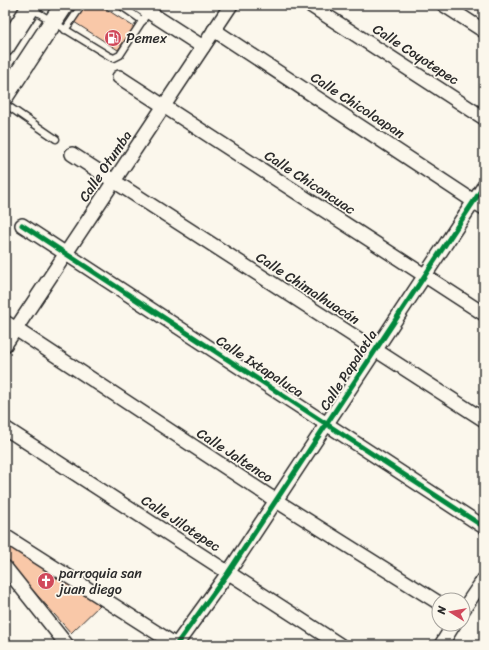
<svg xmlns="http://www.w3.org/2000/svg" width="489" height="650" viewBox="0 0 489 650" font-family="Sriracha,sans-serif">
<rect width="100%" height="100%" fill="#fbf7ec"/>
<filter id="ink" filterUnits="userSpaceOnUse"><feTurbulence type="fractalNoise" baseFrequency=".025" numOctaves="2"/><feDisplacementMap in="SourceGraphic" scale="8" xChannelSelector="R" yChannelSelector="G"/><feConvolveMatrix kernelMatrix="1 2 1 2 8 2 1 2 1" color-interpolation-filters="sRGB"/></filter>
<g filter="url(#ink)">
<g fill="#f9c8a8" stroke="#2b2b2b">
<path d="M 85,5 L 100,5 L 134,27 L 118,50 L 74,22 Z"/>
<path d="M 7,543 L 102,603 L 71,633 L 5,559 Z"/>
</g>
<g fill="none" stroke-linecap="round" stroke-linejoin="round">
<g stroke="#2b2b2b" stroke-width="9">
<g id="lane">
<path d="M 120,5 L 143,21"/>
<path d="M 32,9 L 109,56 L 114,58 L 120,55 L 148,12"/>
<path d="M 65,30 L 82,5"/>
<path d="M 5,104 L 56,139"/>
</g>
</g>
<g stroke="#2b2b2b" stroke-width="16">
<g id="street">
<path d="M 138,5 L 203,47"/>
<path d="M 310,5 L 484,118"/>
<path d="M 444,5 L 484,31"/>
<path d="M 214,30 L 484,208"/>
<path d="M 119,77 L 484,314"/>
<path d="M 72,154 L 484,420"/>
<path d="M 22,225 L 484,527"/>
<path d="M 5,322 L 275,500 L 439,603"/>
<path d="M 5,345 L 231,5"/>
<path d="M 5,428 L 340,645"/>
<path d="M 5,536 L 176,645"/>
<path d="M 5,567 L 67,645"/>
<path d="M 463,610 L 484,579"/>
<path d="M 176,645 L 228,573 L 484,186"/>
<path d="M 441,645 L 454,624"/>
</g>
</g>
<g stroke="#2b2b2b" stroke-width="21">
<g id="secondary">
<path d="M 5,47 L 32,5"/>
<path d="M 5,95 L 64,5"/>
</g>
</g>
<use href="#lane" stroke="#fbf7ec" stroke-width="6"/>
<use href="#street" stroke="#fbf7ec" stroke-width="13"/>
<use href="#secondary" stroke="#fbf7ec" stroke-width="18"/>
<g stroke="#fbf7ec" stroke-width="8">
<g id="cycleway">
<path d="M 22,225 L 484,527"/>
<path d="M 176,645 L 228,573 L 484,186"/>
</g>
</g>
<use href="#cycleway" stroke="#00873e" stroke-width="5"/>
</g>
</g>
<defs>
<g id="fuel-disc" transform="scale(0.9)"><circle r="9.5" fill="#d1495b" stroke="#fbf7ec"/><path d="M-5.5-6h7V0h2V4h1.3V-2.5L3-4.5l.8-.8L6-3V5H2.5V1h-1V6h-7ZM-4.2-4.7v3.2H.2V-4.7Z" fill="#fff"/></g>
<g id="church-disc" transform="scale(0.9)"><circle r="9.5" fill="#d1495b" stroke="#fbf7ec"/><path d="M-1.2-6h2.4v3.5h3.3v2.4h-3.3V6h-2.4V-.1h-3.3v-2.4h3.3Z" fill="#fff"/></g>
</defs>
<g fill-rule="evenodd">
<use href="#fuel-disc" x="113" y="38"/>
<use href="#church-disc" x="46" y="581"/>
</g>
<g text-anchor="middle" stroke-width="3.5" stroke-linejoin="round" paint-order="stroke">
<g font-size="14" fill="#2b2b2b" stroke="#fbf7ec" text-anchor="start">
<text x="126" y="43">Pemex</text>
<text x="59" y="578">parroquia san<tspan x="59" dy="16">juan diego</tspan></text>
</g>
<g font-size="14" fill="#2b2b2b" stroke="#fbf7ec">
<text transform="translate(416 54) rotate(33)" y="5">Calle Coyotepec</text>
<text transform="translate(358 105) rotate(33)" y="5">Calle Chicoloapan</text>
<text transform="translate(105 166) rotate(-56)" y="5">Calle Otumba</text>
<text transform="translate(310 182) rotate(33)" y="5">Calle Chiconcuac</text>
<text transform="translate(308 288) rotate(33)" y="5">Calle Chimalhuacán</text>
<text transform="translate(260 366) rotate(33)" y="5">Calle Ixtapaluca</text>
<text transform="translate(348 370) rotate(-57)" y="5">Calle Papalotla</text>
<text transform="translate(235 455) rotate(33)" y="5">Calle Jaltenco</text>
<text transform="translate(181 523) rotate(33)" y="5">Calle Jilotepec</text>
</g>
</g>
<rect width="489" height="650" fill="none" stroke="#fbf7ec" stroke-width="20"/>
<rect x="10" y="10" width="469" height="630" fill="none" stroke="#2b2b2b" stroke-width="1.5" filter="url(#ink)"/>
<g transform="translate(451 612) rotate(281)"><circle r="19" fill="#fbf7ec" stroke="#a8a59f"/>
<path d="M0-3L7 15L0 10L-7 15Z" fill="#d1495b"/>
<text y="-6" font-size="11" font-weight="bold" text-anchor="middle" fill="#2b2b2b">N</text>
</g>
</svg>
